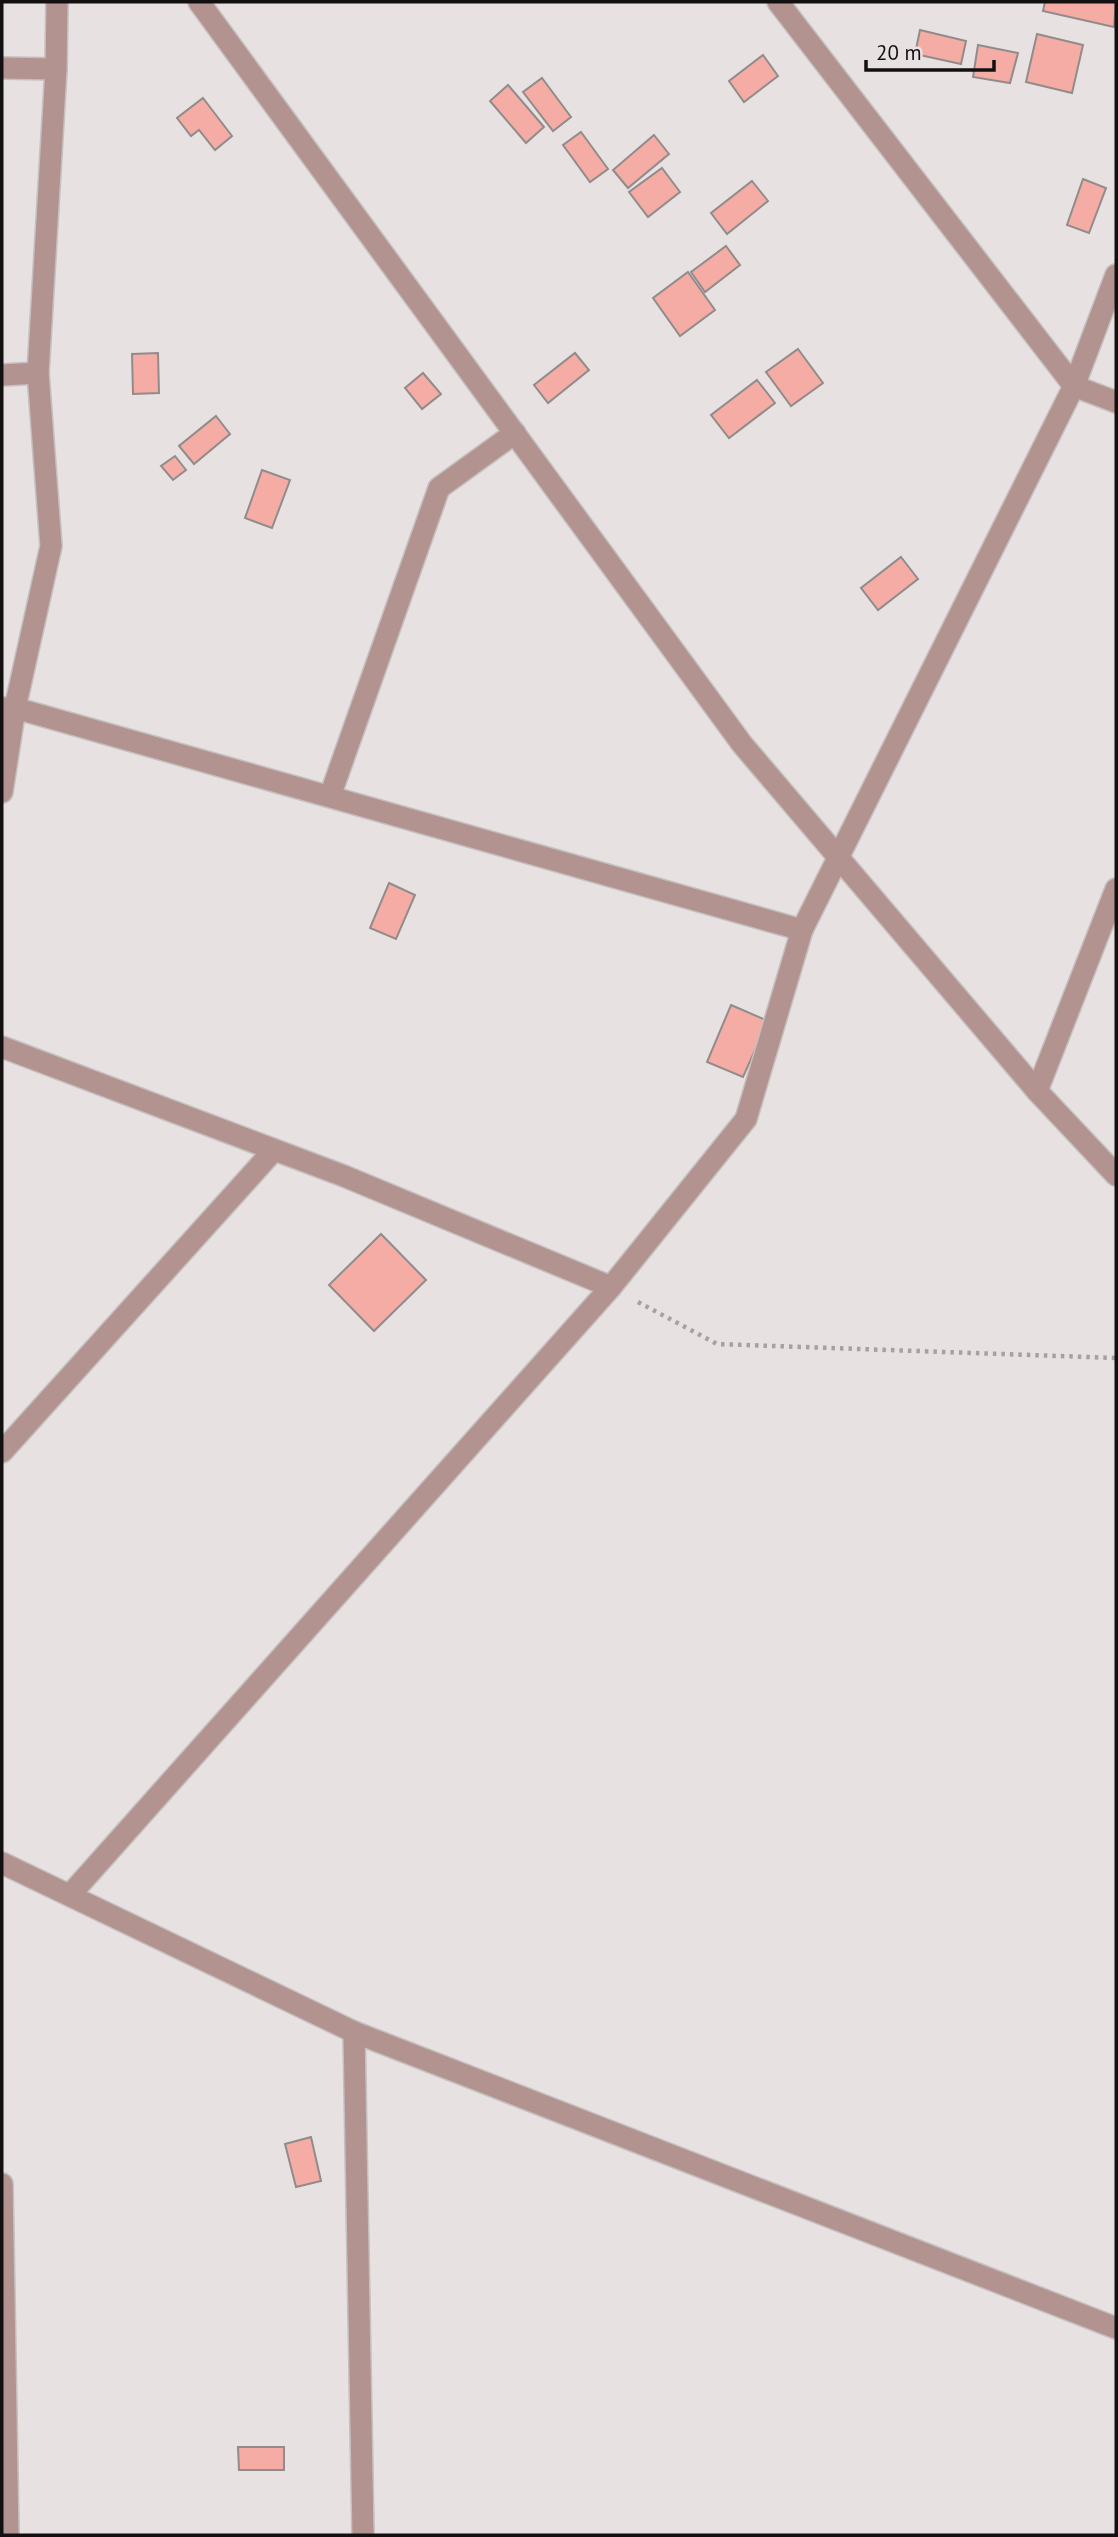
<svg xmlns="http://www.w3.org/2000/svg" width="1118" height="2537" viewBox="0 0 1118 2537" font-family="'PT Sans',sans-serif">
<rect width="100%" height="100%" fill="#e7e2e1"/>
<g fill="#f4aca4" stroke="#918c8b" stroke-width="2">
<path d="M 1045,2 L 1116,2 L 1114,27 L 1043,11 Z"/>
<path d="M 920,30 L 966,41 L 961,64 L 915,54 Z"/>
<path d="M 1037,34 L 1083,45 L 1072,93 L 1026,82 Z"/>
<path d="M 978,45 L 1018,53 L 1010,83 L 973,77 Z"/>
<path d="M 763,55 L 778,76 L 744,102 L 729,81 Z"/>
<path d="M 542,78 L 571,117 L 553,131 L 523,92 Z"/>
<path d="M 508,85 L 544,127 L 526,143 L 490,101 Z"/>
<path d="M 203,98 L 232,136 L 215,150 L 199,130 L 191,136 L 177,118 Z"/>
<path d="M 581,132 L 608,169 L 590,182 L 563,145 Z"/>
<path d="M 654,135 L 669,154 L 628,188 L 613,170 Z"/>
<path d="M 662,168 L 680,192 L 648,217 L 629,192 Z"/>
<path d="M 1083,179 L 1106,188 L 1089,233 L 1067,225 Z"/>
<path d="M 752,181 L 768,201 L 727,234 L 711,213 Z"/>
<path d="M 726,246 L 740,265 L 705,292 L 691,272 Z"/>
<path d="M 688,272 L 715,310 L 680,336 L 653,298 Z"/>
<path d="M 798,349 L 823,383 L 791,406 L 766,372 Z"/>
<path d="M 158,353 L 159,393 L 133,394 L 132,354 Z"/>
<path d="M 575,353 L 589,370 L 548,403 L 534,385 Z"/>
<path d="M 423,373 L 441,394 L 422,409 L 405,388 Z"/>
<path d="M 757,380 L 775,403 L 729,438 L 711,415 Z"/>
<path d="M 216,416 L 230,434 L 194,464 L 179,446 Z"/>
<path d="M 175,456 L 186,470 L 173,480 L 161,466 Z"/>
<path d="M 262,470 L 290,480 L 272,528 L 245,518 Z"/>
<path d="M 901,557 L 918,579 L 878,610 L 861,588 Z"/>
<path d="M 389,883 L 415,895 L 396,939 L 370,928 Z"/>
<path d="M 731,1005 L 768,1021 L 743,1077 L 707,1062 Z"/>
<path d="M 381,1234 L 426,1280 L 374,1331 L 329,1285 Z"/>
<path d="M 311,2137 L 321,2181 L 296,2187 L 285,2144 Z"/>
<path d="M 238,2447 L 284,2447 L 284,2470 L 239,2470 Z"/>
</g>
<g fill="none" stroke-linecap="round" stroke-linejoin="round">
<g stroke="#c5c0c0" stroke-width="24">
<g id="minor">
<path d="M 199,2 L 742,744 L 1037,1091 L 1116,1175"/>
<path d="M 778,2 L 1074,386 L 1116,402"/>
<path d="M 2,68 L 56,69"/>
<path d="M 2,375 L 38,373"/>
<path d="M 2,708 L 15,708 L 802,930"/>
<path d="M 2,792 L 15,708 L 51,546 L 38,373 L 56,69 L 57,2"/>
<path d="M 330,796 L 439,488 L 515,433"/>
<path d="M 2,1047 L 344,1176 L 611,1287"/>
<path d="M 1037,1091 L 1116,889"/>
<path d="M 2,1452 L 274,1150"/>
<path d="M 2,1863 L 354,2032 L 1116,2328"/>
<path d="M 70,1895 L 611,1287 L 746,1119 L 802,930 L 1074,386 L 1116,275"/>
<path d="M 354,2032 L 363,2535"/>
<path d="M 2,2184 L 8,2535"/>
</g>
</g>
<path stroke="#a5a1a0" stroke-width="4.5" stroke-dasharray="3.5 5" stroke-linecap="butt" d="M 638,1302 L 717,1344 L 1116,1358"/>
<use href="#minor" stroke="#b3938f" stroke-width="21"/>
</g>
<rect width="1118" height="2537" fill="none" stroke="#121010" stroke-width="7"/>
<path d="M866 60v10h128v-10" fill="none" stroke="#121010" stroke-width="3.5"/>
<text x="876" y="60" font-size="21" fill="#121010" stroke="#e7e2e1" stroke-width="5" paint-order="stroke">20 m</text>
</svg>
